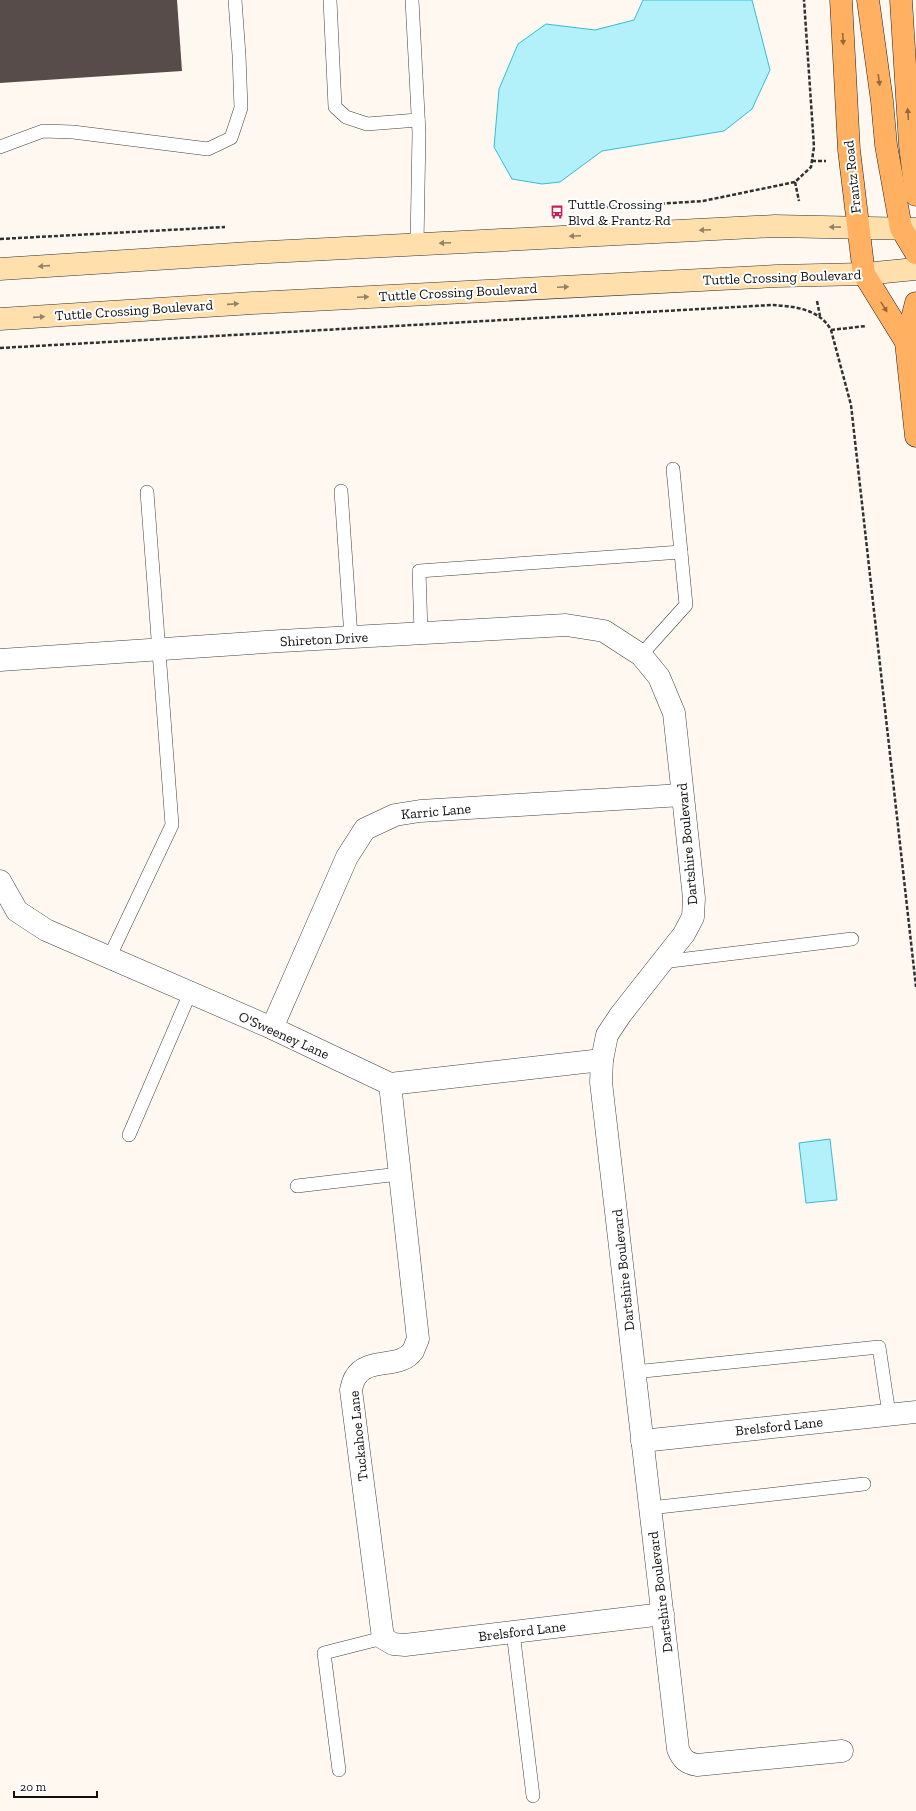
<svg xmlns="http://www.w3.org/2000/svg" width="916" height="1811" viewBox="0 0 916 1811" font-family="'Zilla Slab',serif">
<rect width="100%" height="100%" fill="#fff8f1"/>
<g fill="#b2f1f9" stroke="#36bdd4">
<path d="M 643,0 L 752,0 L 770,70 L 752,109 L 724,131 L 602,151 L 560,182 L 542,184 L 512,179 L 494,147 L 499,89 L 518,44 L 546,24 L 595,30 L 634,20 Z"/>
<path d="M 830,1139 L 837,1200 L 806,1203 L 799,1143 Z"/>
</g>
<path fill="#584c4a" d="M 0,0 L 177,0 L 182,71 L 0,83 Z"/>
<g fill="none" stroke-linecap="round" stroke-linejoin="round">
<g stroke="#424242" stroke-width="14">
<g id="lane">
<path d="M 330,0 L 335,107 L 346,117 L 367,124 L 418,120"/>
<path d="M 412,0 L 419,133 L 417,244"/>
<path d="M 0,147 L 43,131 L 73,132 L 208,149 L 231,138 L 241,108 L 239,55 L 235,0"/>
<path d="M 341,491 L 351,637"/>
<path d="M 421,633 L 419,571 L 681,552"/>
<path d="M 641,655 L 686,605 L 673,469"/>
<path d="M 109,958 L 172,825 L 147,492"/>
<path d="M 662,962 L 852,939"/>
<path d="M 129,1135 L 190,993"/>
<path d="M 297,1186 L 399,1174"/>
<path d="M 634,1372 L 879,1347 L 889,1414"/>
<path d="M 650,1508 L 864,1484"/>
<path d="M 513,1632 L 533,1796"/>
<path d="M 339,1770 L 324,1653 L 383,1638"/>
</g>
</g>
<g stroke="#424242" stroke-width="23">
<g id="street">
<path d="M 0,660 L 281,641 L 566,625 L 604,631 L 641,655 L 659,677 L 674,713 L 694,898 L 693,917 L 684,934 L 621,1014 L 607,1035 L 602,1060 L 601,1082 L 678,1749 C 682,1759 686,1763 697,1765 L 842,1751"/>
<path d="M 0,881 L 17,911 L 46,930 L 272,1028 L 390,1084 L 602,1060"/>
<path d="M 272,1028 L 347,857 L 365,829 L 395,815 L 420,811 L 682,795"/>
<path d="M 390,1084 L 418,1339 C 416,1343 415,1347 413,1351 C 400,1370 367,1356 355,1378 C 353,1381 352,1386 351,1390 L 383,1638 L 393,1644 L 405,1645 L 663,1614"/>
<path d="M 642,1441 L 916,1412"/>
</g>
</g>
<g stroke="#313131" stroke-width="23">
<g id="secondary">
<path d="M 0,269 L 250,253 L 775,226 L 916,229"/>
<path d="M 0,319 L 253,303 L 777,276 L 864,274 L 916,269"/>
</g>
</g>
<g stroke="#202020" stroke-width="23">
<g id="primary">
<path d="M 841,0 L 849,150 L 864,274 L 906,342"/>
<path d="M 868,0 L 882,101 L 886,145 L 901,228 L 916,253"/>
<path d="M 901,0 L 910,145 L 916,195"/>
<path d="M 916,303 L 906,342 L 916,436"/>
</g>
</g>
<g stroke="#313131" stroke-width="2.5" stroke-dasharray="4 2" stroke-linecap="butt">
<path d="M 812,161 L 826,161"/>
<path d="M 795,182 L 799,201"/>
<path d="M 595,208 L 703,201 L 795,182 L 811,167 L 814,147 L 804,0"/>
<path d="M 0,239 L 225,227"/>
<path d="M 817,301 L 820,316"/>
<path d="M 831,330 L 866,326"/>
<path d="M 0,348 L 772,305 C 793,306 820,309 831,330 L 851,405 L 916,987"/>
</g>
<use href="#lane" stroke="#fff" stroke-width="13"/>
<use href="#street" stroke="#fff" stroke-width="22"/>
<use href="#secondary" stroke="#ffe0ac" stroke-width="22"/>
<use href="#primary" stroke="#ffb061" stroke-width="22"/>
</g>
<defs><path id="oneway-solid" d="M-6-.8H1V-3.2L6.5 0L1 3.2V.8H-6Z"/></defs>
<g fill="#93683c">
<use href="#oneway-solid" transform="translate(843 39) rotate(87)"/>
<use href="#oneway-solid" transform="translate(879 80) rotate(82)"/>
<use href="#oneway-solid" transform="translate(908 114) rotate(-94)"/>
<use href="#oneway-solid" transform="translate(884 307) rotate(58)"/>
</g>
<g fill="#938265">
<use href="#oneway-solid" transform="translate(835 227) rotate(-179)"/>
<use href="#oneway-solid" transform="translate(705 230) rotate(177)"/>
<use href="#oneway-solid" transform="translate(575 236) rotate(177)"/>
<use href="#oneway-solid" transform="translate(445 243) rotate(177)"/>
<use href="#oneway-solid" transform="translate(44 266) rotate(176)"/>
<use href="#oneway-solid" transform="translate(563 287) rotate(-3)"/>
<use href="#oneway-solid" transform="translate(363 297) rotate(-3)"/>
<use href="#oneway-solid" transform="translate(233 304) rotate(-4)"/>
<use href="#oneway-solid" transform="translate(39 317) rotate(-4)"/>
</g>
<defs>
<g id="bus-bare" transform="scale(1.08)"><path d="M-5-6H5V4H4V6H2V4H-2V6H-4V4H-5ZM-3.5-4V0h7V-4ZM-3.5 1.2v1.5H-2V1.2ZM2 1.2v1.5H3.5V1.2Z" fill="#c71f52" stroke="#fff" stroke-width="2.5" paint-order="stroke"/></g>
</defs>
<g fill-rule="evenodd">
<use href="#bus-bare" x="557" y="212"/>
</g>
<g text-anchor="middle" stroke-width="4" stroke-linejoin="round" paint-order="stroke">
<g font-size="14" fill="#0f0f0f" stroke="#fff">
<text transform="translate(852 177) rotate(-96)" y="5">Frantz Road</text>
<text transform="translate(782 277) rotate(-2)" y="5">Tuttle Crossing Boulevard</text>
<text transform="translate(458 292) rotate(-3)" y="5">Tuttle Crossing Boulevard</text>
<text transform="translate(134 310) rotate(-4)" y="5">Tuttle Crossing Boulevard</text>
<text transform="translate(324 639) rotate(-3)" y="5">Shireton Drive</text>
<text transform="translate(436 811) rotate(-5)" y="5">Karric Lane</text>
<text transform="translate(687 844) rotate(-95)" y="5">Dartshire Boulevard</text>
<text transform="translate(284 1035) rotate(24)" y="5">O'Sweeney Lane</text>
<text transform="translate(623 1270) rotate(-96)" y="5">Dartshire Boulevard</text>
<text transform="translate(779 1426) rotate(-6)" y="5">Brelsford Lane</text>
<text transform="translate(358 1436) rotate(-96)" y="5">Tuckahoe Lane</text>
<text transform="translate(660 1592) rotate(-97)" y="5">Dartshire Boulevard</text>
<text transform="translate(522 1631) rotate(-7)" y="5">Brelsford Lane</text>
</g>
<g font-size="14" fill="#0f0f0f" stroke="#fff" text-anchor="start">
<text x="568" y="209">Tuttle Crossing<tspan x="568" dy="16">Blvd &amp; Frantz Rd</tspan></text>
</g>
</g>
<path d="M14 1791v6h83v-6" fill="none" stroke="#0f0f0f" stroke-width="2"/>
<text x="20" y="1791" font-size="12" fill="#0f0f0f" stroke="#ffffff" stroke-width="3" paint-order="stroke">20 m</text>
</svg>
